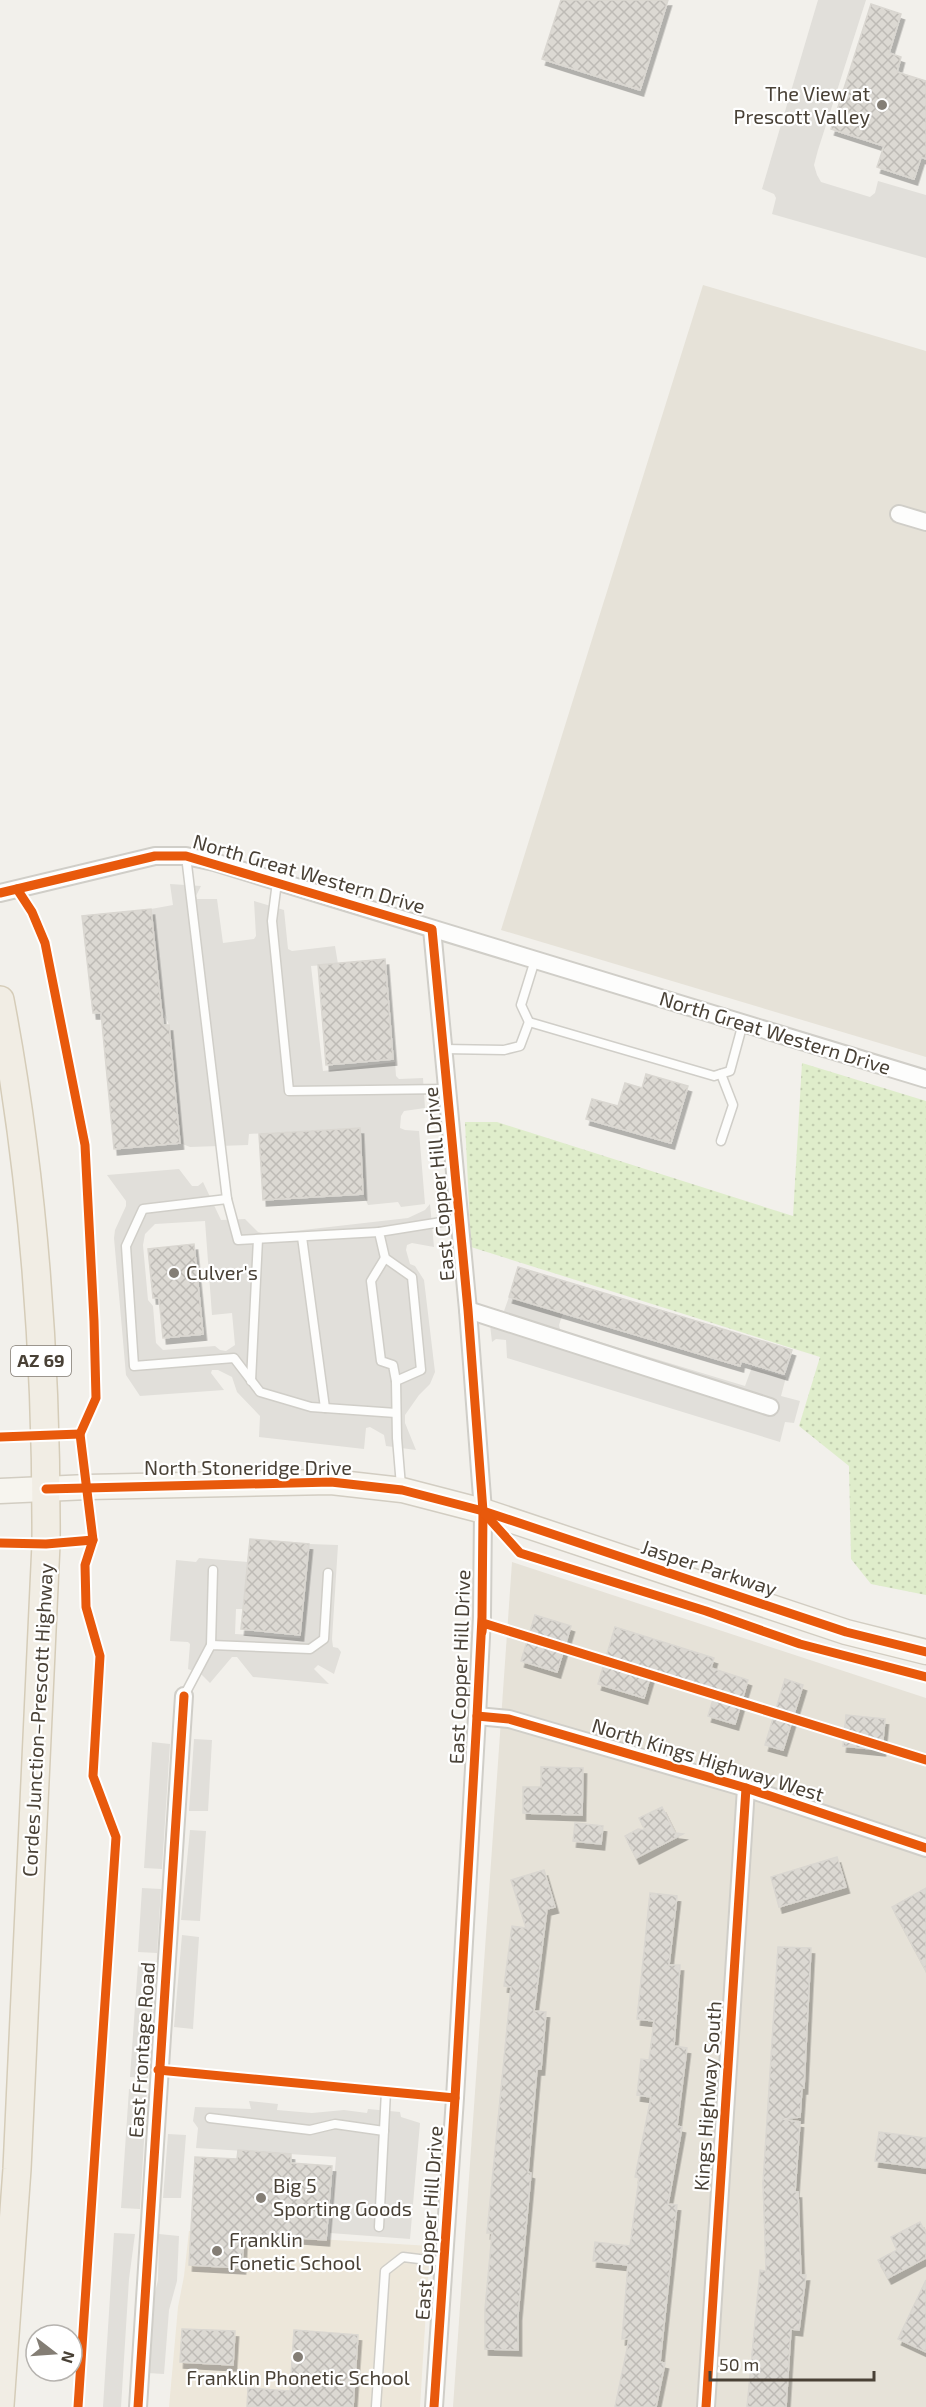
<svg xmlns="http://www.w3.org/2000/svg" width="926" height="2407" viewBox="0 0 926 2407" font-family="'Exo 2',sans-serif">
<defs>
<pattern id="grass-dots" width="8" height="8" patternUnits="userSpaceOnUse" patternTransform="scale(1.5)"><rect width="8" height="8" fill="#dfedcb"/><path d="M2 2h.1M6 6h.1" fill="none" stroke="#c1ccaf" stroke-width="1.8" stroke-linecap="round"/></pattern>
<pattern id="building-cross-hatch" width="8" height="8" patternUnits="userSpaceOnUse" patternTransform="scale(1.5)"><rect width="8" height="8" fill="#dcd9d3"/><path d="M0 0l8 8M0 8l8-8" fill="none" stroke="#bebbb6"/></pattern>
<filter id="shadow"><feDropShadow dx="3.5" dy="6" stdDeviation="0" flood-color="#0004"/></filter>
</defs>
<rect width="100%" height="100%" fill="#f2f0eb"/>
<g fill="#e6e2d8">
<path d="M 703,285 L 926,351 L 926,1057 L 501,930 Z"/>
<path d="M 512,1562 L 926,1698 L 926,2407 L 453,2407 Z"/>
</g>
<path fill="#ede7da" d="M 189,2231 L 430,2246 L 420,2407 L 169,2407 L 178,2307 L 184,2276 Z"/>
<path fill="url(#grass-dots)" d="M 802,1063 L 926,1101 L 926,1595 L 871,1584 L 851,1559 L 849,1466 L 799,1426 L 820,1357 L 471,1247 L 465,1122 L 497,1122 L 793,1216 Z"/>
<g fill="#e1dfda" fill-rule="evenodd">
<path d="M 818,0 L 866,0 L 818,150 L 814,165 L 817,175 L 821,182 L 870,197 L 875,193 L 878,181 L 926,195 L 926,258 L 772,214 L 776,198 L 774,194 L 762,189 Z"/>
<path d="M 170,884 L 201,886 L 196,896 L 197,899 L 217,899 L 223,943 L 254,939 L 256,936 L 254,901 L 284,910 L 288,949 L 292,951 L 335,946 L 338,964 L 311,966 L 323,1071 L 395,1062 L 396,1076 L 399,1079 L 423,1078 L 425,1108 L 404,1111 L 401,1116 L 400,1128 L 405,1130 L 419,1131 L 425,1204 L 401,1207 L 398,1202 L 368,1205 L 363,1194 L 359,1128 L 249,1134 L 248,1145 L 190,1147 L 180,1143 L 169,1025 L 161,1006 L 151,909 L 173,905 Z"/>
<path d="M 179,1169 L 192,1186 L 198,1186 L 203,1182 L 221,1220 L 245,1219 L 258,1232 L 268,1234 L 408,1218 L 425,1210 L 430,1204 L 434,1247 L 412,1243 L 407,1245 L 406,1250 L 410,1264 L 415,1266 L 424,1280 L 435,1372 L 430,1384 L 419,1395 L 405,1415 L 405,1423 L 416,1450 L 386,1446 L 384,1435 L 370,1427 L 366,1428 L 364,1449 L 259,1437 L 260,1416 L 237,1392 L 232,1377 L 218,1370 L 212,1370 L 211,1373 L 224,1390 L 140,1396 L 126,1375 L 114,1238 L 115,1230 L 126,1206 L 126,1201 L 107,1175 ZM 205,1221 L 212,1315 L 232,1313 L 235,1345 L 226,1351 L 220,1350 L 215,1346 L 163,1350 L 156,1343 L 153,1306 L 148,1300 L 143,1245 L 145,1234 L 155,1224 Z"/>
<path d="M 509,1297 L 563,1313 L 559,1325 L 560,1330 L 745,1386 L 752,1367 L 786,1377 L 781,1396 L 800,1401 L 794,1423 L 785,1422 L 780,1442 L 507,1358 L 506,1340 L 496,1339 L 492,1342 L 488,1307 L 504,1311 Z"/>
<path d="M 309,1544 L 338,1545 L 332,1639 L 333,1647 L 338,1648 L 341,1652 L 334,1674 L 318,1665 L 314,1669 L 329,1684 L 253,1677 L 237,1657 L 232,1657 L 210,1683 L 201,1674 L 188,1669 L 190,1644 L 188,1642 L 170,1641 L 176,1560 L 196,1562 L 199,1558 L 248,1562 L 243,1609 L 236,1609 L 235,1634 L 300,1638 Z"/>
<path d="M 194,1739 L 212,1740 L 208,1811 L 189,1811 Z"/>
<path d="M 152,1742 L 170,1744 L 162,1869 L 144,1868 Z"/>
<path d="M 190,1830 L 206,1831 L 200,1921 L 181,1920 Z"/>
<path d="M 142,1888 L 161,1889 L 157,1953 L 138,1952 Z"/>
<path d="M 182,1935 L 199,1937 L 193,2029 L 174,2027 Z"/>
<path d="M 138,1964 L 155,1966 L 148,2078 L 130,2077 Z"/>
<path d="M 129,2089 L 147,2090 L 140,2209 L 121,2208 Z"/>
<path d="M 249,2101 L 278,2104 L 277,2110 L 312,2113 L 344,2110 L 367,2113 L 368,2109 L 400,2112 L 401,2117 L 420,2123 L 410,2239 L 330,2233 L 336,2157 L 196,2148 L 198,2128 L 193,2121 L 195,2107 L 251,2109 Z"/>
<path d="M 168,2134 L 186,2135 L 181,2198 L 163,2198 Z"/>
<path d="M 114,2233 L 135,2234 L 129,2279 L 121,2407 L 103,2407 Z"/>
<path d="M 159,2234 L 179,2236 L 177,2281 L 169,2310 L 164,2374 L 147,2373 L 151,2308 L 158,2280 Z"/>
</g>
<g fill="url(#building-cross-hatch)" stroke="#dad7d1" stroke-width="1.5" filter="url(#shadow)">
<path d="M 561,0 L 668,0 L 640,90 L 542,59 Z"/>
<path d="M 871,4 L 901,14 L 889,53 L 901,57 L 897,72 L 926,81 L 926,159 L 921,157 L 914,179 L 877,167 L 884,146 L 831,129 Z"/>
<path d="M 151,909 L 163,1025 L 169,1025 L 180,1143 L 114,1149 L 101,1013 L 93,1013 L 82,916 Z"/>
<path d="M 385,959 L 393,1059 L 326,1065 L 318,965 Z"/>
<path d="M 646,1074 L 688,1086 L 671,1143 L 586,1119 L 592,1099 L 618,1106 L 625,1083 L 642,1088 Z"/>
<path d="M 360,1128 L 363,1194 L 263,1200 L 259,1134 Z"/>
<path d="M 194,1244 L 203,1334 L 163,1338 L 159,1298 L 153,1298 L 148,1249 Z"/>
<path d="M 518,1267 L 792,1350 L 784,1374 L 741,1361 L 740,1366 L 509,1297 Z"/>
<path d="M 250,1539 L 309,1544 L 300,1635 L 241,1629 Z"/>
<path d="M 535,1615 L 571,1626 L 557,1672 L 521,1661 Z"/>
<path d="M 615,1627 L 714,1658 L 711,1668 L 748,1680 L 735,1724 L 708,1716 L 716,1690 L 652,1671 L 644,1698 L 598,1684 Z"/>
<path d="M 785,1679 L 803,1685 L 783,1750 L 765,1745 Z"/>
<path d="M 846,1715 L 885,1719 L 882,1750 L 843,1746 Z"/>
<path d="M 541,1767 L 583,1768 L 582,1815 L 523,1813 L 523,1787 L 541,1787 Z"/>
<path d="M 662,1807 L 675,1833 L 683,1834 L 636,1858 L 625,1836 L 638,1829 L 645,1830 L 639,1818 Z"/>
<path d="M 575,1823 L 603,1826 L 601,1844 L 573,1841 Z"/>
<path d="M 837,1857 L 846,1887 L 779,1907 L 771,1877 Z"/>
<path d="M 544,1870 L 555,1907 L 547,1909 L 534,2011 L 546,2012 L 541,2069 L 537,2069 L 528,2172 L 531,2173 L 518,2315 L 518,2350 L 485,2349 L 485,2309 L 492,2233 L 487,2233 L 511,1987 L 504,1986 L 512,1926 L 526,1928 L 511,1880 Z"/>
<path d="M 926,1888 L 926,1971 L 892,1907 Z"/>
<path d="M 650,1893 L 677,1896 L 669,1965 L 680,1965 L 674,2046 L 687,2048 L 677,2126 L 682,2127 L 668,2204 L 677,2205 L 660,2362 L 665,2363 L 656,2407 L 615,2407 L 629,2339 L 622,2339 L 628,2265 L 593,2261 L 595,2242 L 630,2246 L 639,2178 L 635,2177 L 651,2097 L 637,2095 L 641,2059 L 649,2060 L 654,2021 L 637,2019 Z"/>
<path d="M 778,1947 L 811,1948 L 804,2088 L 802,2088 L 800,2117 L 782,2119 L 800,2122 L 795,2192 L 798,2192 L 801,2275 L 806,2275 L 799,2330 L 791,2329 L 786,2407 L 747,2407 L 760,2270 L 766,2271 L 763,2183 Z"/>
<path d="M 879,2132 L 926,2138 L 926,2168 L 875,2161 Z"/>
<path d="M 238,2150 L 291,2154 L 291,2163 L 332,2166 L 326,2240 L 244,2234 L 242,2268 L 189,2265 L 195,2157 L 237,2159 Z"/>
<path d="M 920,2222 L 926,2233 L 926,2258 L 888,2278 L 878,2260 L 897,2250 L 891,2237 Z"/>
<path d="M 926,2280 L 926,2352 L 898,2339 Z"/>
<path d="M 182,2329 L 235,2331 L 233,2365 L 180,2362 Z"/>
<path d="M 294,2330 L 358,2335 L 353,2407 L 247,2407 L 248,2388 L 290,2391 Z"/>
</g>
<g fill="none" stroke-linecap="round" stroke-linejoin="round">
<g stroke="#d0cec8" stroke-width="11">
<g id="service">
<path d="M 186,856 L 227,1199"/>
<path d="M 277,882 L 272,921 L 289,1091 L 447,1089"/>
<path d="M 535,960 L 521,1005 L 529,1022 L 714,1076 L 730,1071 L 743,1023"/>
<path d="M 444,1049 L 504,1050 L 520,1046 L 529,1022"/>
<path d="M 721,1141 L 733,1105 L 721,1074"/>
<path d="M 379,1232 L 238,1240 L 227,1199 L 143,1209 L 126,1246 L 134,1366 L 234,1358 L 260,1392 L 311,1407 L 396,1413"/>
<path d="M 302,1237 L 325,1408"/>
<path d="M 385,1258 L 371,1281 L 381,1361 L 393,1365 L 396,1381"/>
<path d="M 251,1381 L 258,1239"/>
<path d="M 401,1486 L 397,1438 L 396,1381 L 421,1370 L 412,1277 L 385,1258 L 379,1232 L 460,1219"/>
<path d="M 211,1645 L 213,1570"/>
<path d="M 184,1696 L 211,1645 L 310,1649 L 324,1639 L 328,1573"/>
<path d="M 158,2070 L 455,2098"/>
<path d="M 210,2118 L 310,2130 L 335,2124 L 384,2131"/>
<path d="M 379,2227 L 386,2091"/>
<path d="M 376,2407 L 385,2271 L 403,2257 L 444,2262"/>
</g>
</g>
<g stroke="#d0cec8" stroke-width="20">
<g id="minor">
<path d="M 899,514 L 926,522"/>
<path d="M 0,893 L 155,856 L 186,856 L 214,862 L 926,1079"/>
<path d="M 432,929 L 468,1310 L 483,1511 L 482,1617 L 477,1716 L 455,2098 L 434,2407"/>
<path d="M 468,1310 L 770,1407"/>
<path d="M 477,1716 L 509,1719 L 746,1788 L 926,1848"/>
<path d="M 138,2407 L 184,1696"/>
<path d="M 706,2407 L 746,1788"/>
</g>
</g>
<g stroke="#d2cdc2" stroke-width="27">
<path id="secondary" d="M 0,1491 L 88,1487 L 331,1482 L 402,1490 L 483,1511 L 846,1632 L 926,1652"/>
</g>
<g stroke="#d5ccb8" stroke-width="30">
<path id="primary" d="M 0,1000 C 34,1179 47,1362 46,1544 L 17,2169 L 0,2405"/>
</g>
<use href="#service" stroke="#fdfdfc" stroke-width="8"/>
<use href="#minor" stroke="#fdfdfc" stroke-width="16"/>
<use href="#secondary" stroke="#f7f5ef" stroke-width="24"/>
<use href="#primary" stroke="#f1ede4" stroke-width="27"/>
<g stroke="#fff" stroke-width="13">
<g id="cycleway">
<path d="M 17,889 L 32,912 L 45,943 L 85,1145 L 94,1321 L 96,1398 L 80,1434 L 93,1540 L 85,1565 L 86,1607 L 100,1656 L 93,1776 L 116,1837 L 78,2407"/>
<path d="M 0,893 L 155,856 L 186,856 L 432,929 L 468,1310 L 483,1511 L 482,1617 L 477,1716 L 455,2098 L 434,2407"/>
<path d="M 0,1437 L 80,1434"/>
<path d="M 46,1489 L 331,1482 L 402,1490 L 483,1511 L 846,1632 L 926,1652"/>
<path d="M 485,1514 L 520,1553 L 706,1611 L 800,1644 L 926,1677"/>
<path d="M 0,1543 L 46,1544 L 93,1540"/>
<path d="M 482,1632 L 483,1623 L 926,1760"/>
<path d="M 477,1716 L 509,1719 L 746,1788 L 926,1848"/>
<path d="M 158,2070 L 455,2098"/>
<path d="M 138,2407 L 184,1696"/>
<path d="M 706,2407 L 746,1788"/>
</g>
</g>
<use href="#cycleway" stroke="#e8590c" stroke-width="9"/>
</g>
<g fill="#847e75" stroke="#fff" stroke-width="2">
<circle cx="882" cy="105" r="6"/>
<circle cx="174" cy="1273" r="6"/>
<circle cx="261" cy="2198" r="6"/>
<circle cx="217" cy="2251" r="6"/>
<circle cx="298" cy="2357" r="6"/>
</g>
<g text-anchor="middle" stroke-width="4.5" stroke-linejoin="round" paint-order="stroke">
<rect fill="#fff" stroke="#807a72" stroke-width="1.5" x="11" y="1346" width="60" height="30" rx="4.5"/>
<g font-size="18" font-weight="bold" fill="#494136">
<text x="41" y="1367">AZ 69</text>
</g>
<g font-size="20" fill="#494136" stroke="#fff" text-anchor="start">
<text x="870" y="101" text-anchor="end">The View at<tspan x="870" dy="23">Prescott Valley</tspan></text>
<text x="186" y="1280">Culver's</text>
<text x="273" y="2193">Big 5<tspan x="273" dy="23">Sporting Goods</tspan></text>
<text x="229" y="2247">Franklin<tspan x="229" dy="23">Fonetic School</tspan></text>
<text x="298" y="2385" text-anchor="middle">Franklin Phonetic School</text>
</g>
<g font-size="20" fill="#494136" stroke="#fff">
<text transform="translate(309 874) rotate(16)" y="7">North Great Western Drive</text>
<text transform="translate(775 1033) rotate(17)" y="7">North Great Western Drive</text>
<text transform="translate(439 1184) rotate(-95)" y="7">East Copper Hill Drive</text>
<text x="248" y="1475">North Stoneridge Drive</text>
<text transform="translate(709 1568) rotate(18)" y="7">Jasper Parkway</text>
<text transform="translate(460 1667) rotate(-88)" y="7">East Copper Hill Drive</text>
<text transform="translate(38 1720) rotate(-87)" y="7">Cordes Junction–Prescott Highway</text>
<text transform="translate(708 1760) rotate(17)" y="7">North Kings Highway West</text>
<text transform="translate(142 2050) rotate(-86)" y="7">East Frontage Road</text>
<text transform="translate(708 2096) rotate(-86)" y="7">Kings Highway South</text>
<text transform="translate(429 2223) rotate(-86)" y="7">East Copper Hill Drive</text>
</g>
</g>
<g transform="translate(54 2353) rotate(107)"><circle r="28" fill="#ffffff" stroke="#b6b3af" stroke-width="1.5"/>
<path d="M0-4.5L10 22L0 15L-10 22Z" fill="#847e75"/>
<text y="-9" font-size="16" font-weight="bold" text-anchor="middle" fill="#494136">N</text>
</g>
<path d="M710 2371v9h164v-9" fill="none" stroke="#494136" stroke-width="3"/>
<text x="719" y="2371" font-size="18" fill="#494136" stroke="#ffffff" stroke-width="4.5" paint-order="stroke">50 m</text>
</svg>
